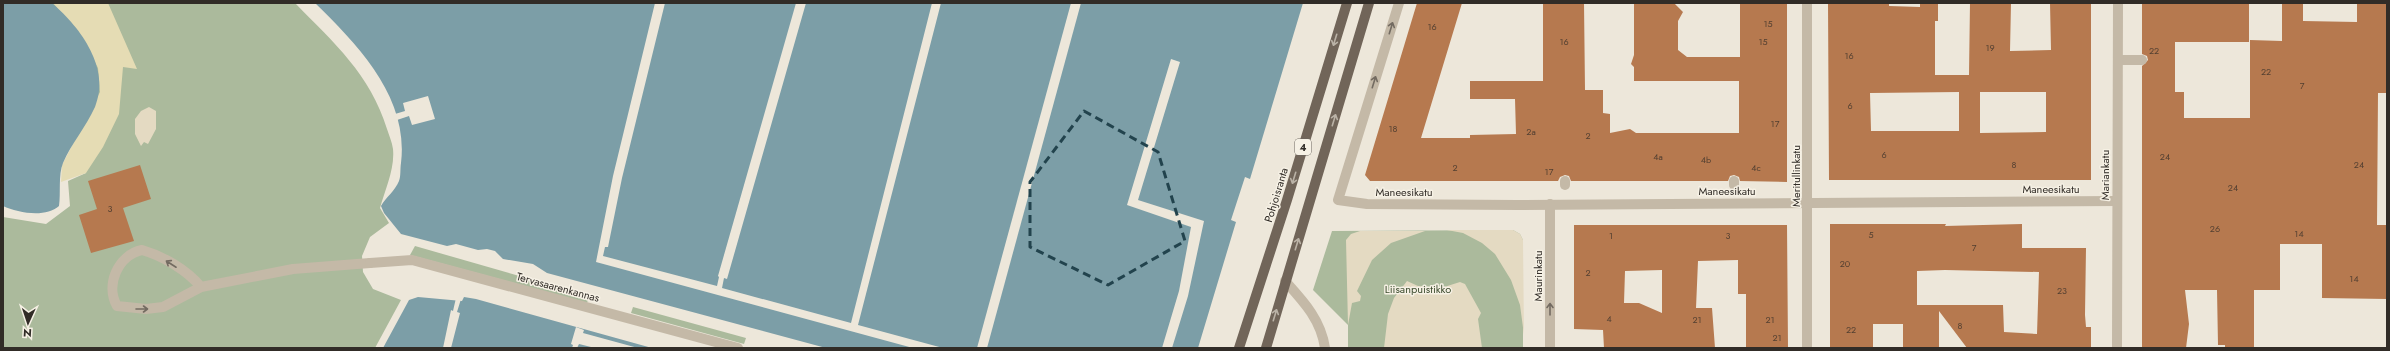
<svg xmlns="http://www.w3.org/2000/svg" width="2390" height="351" viewBox="0 0 2390 351" font-family="Jost,sans-serif">
<rect width="100%" height="100%" fill="#ede7da"/>
<g fill="#abba9c">
<path d="M 40,3 L 295,3 C 334,43 370,74 387,129 C 389,135 392,142 393,149 C 395,169 385,190 380,208 L 389,223 L 370,237 L 362,256 L 363,272 L 373,289 L 401,300 L 375,348 L 3,348 L 3,217 L 46,224 L 70,206 L 68,181 L 86,173 Z"/>
<path d="M 1513,230 L 1520,234 L 1523,240 L 1523,348 L 1348,348 L 1348,325 L 1313,290 L 1332,231 Z"/>
<path d="M 415,246 L 589,296 L 587,303 L 410,255 Z"/>
<path d="M 633,307 L 746,338 L 744,344 L 631,313 Z"/>
</g>
<path fill="#e5dcb4" d="M 53,3 L 108,3 L 137,69 L 123,67 L 119,114 L 103,147 L 86,173 L 61,182 L 62,165 L 100,92 L 98,68 L 82,37 Z"/>
<g fill="#e4dac2">
<path d="M 149,107 L 156,111 L 156,129 L 148,144 L 144,142 L 141,146 L 135,134 L 135,119 L 141,111 Z"/>
<path d="M 1447,230 L 1513,230 L 1520,234 L 1523,240 L 1524,335 L 1520,305 L 1511,280 L 1495,254 L 1482,243 L 1463,233 Z"/>
<path d="M 1360,231 L 1425,231 L 1391,243 L 1372,260 L 1357,291 L 1361,296 L 1360,301 L 1352,303 L 1348,325 L 1346,240 L 1351,234 Z"/>
<path d="M 1407,281 L 1418,286 L 1441,288 L 1460,282 L 1465,284 L 1481,313 L 1478,319 L 1482,348 L 1384,348 L 1388,314 L 1394,298 Z"/>
</g>
<g fill="#7c9ea7">
<path d="M 3,3 L 53,4 C 81,28 111,69 95,107 C 86,127 71,144 63,163 C 58,175 61,193 59,206 C 46,218 18,213 3,206 Z"/>
<path d="M 315,3 L 1303,3 L 1250,179 L 1245,177 L 1231,220 L 1236,222 L 1198,348 L 826,348 L 547,273 L 533,264 L 503,259 L 495,251 L 487,249 L 478,250 L 456,244 L 447,246 L 401,234 L 384,213 L 381,206 C 386,197 395,191 399,181 C 401,176 400,169 401,163 C 409,98 359,46 315,3 Z"/>
<path d="M 418,297 L 462,301 L 464,297 L 476,299 L 652,348 L 383,348 L 409,300 Z"/>
</g>
<g fill="#ede7da">
<path d="M 655,3 L 665,3 L 622,178 L 608,247 L 605,247 L 603,256 L 717,286 L 719,277 L 718,276 L 796,3 L 806,3 L 727,279 L 724,278 L 722,288 L 851,323 L 932,3 L 941,3 L 858,325 L 943,348 L 913,348 L 596,262 L 613,176 Z"/>
<path d="M 1071,3 L 1081,3 L 987,348 L 977,348 Z"/>
<path d="M 1171,59 L 1180,62 L 1138,200 L 1204,221 L 1188,296 L 1172,348 L 1162,348 L 1179,291 L 1191,227 L 1127,205 Z"/>
<path d="M 428,96 L 435,119 L 412,125 L 409,116 L 397,120 L 395,114 L 405,111 L 403,103 Z"/>
<path d="M 456,298 L 461,299 L 457,312 L 460,313 L 451,348 L 443,348 L 451,310 L 453,311 Z"/>
<path d="M 576,327 L 584,330 L 583,333 L 638,348 L 595,348 L 579,344 L 577,348 L 572,348 L 573,345 L 571,344 Z"/>
</g>
<g fill="#b6794f" fill-rule="evenodd">
<path d="M 1417,3 L 1462,3 L 1421,138 L 1470,138 L 1470,135 L 1516,134 L 1515,99 L 1470,99 L 1470,81 L 1543,81 L 1543,3 L 1584,3 L 1585,90 L 1603,90 L 1603,113 L 1610,114 L 1610,133 L 1630,129 L 1636,133 L 1739,133 L 1739,81 L 1634,81 L 1634,67 L 1631,64 L 1634,55 L 1634,3 L 1674,3 L 1683,12 L 1678,21 L 1678,50 L 1687,57 L 1740,57 L 1740,3 L 1787,3 L 1787,182 L 1740,181 L 1739,177 L 1734,175 L 1730,176 L 1728,181 L 1571,181 L 1569,176 L 1565,175 L 1560,177 L 1558,181 L 1370,181 L 1365,175 Z"/>
<path d="M 1828,3 L 1889,3 L 1889,6 L 1920,7 L 1920,3 L 1938,3 L 1938,21 L 1935,21 L 1935,75 L 1969,75 L 1970,3 L 2011,3 L 2010,51 L 2051,50 L 2050,3 L 2091,3 L 2091,180 L 1829,180 ZM 1959,92 L 1959,131 L 1871,131 L 1870,93 ZM 1980,92 L 2046,92 L 2046,132 L 1980,133 Z"/>
<path d="M 2142,3 L 2249,3 L 2249,42 L 2175,42 L 2175,92 L 2184,92 L 2184,118 L 2250,118 L 2250,40 L 2282,41 L 2282,3 L 2303,3 L 2303,21 L 2357,22 L 2357,3 L 2387,3 L 2387,93 L 2378,93 L 2377,225 L 2387,225 L 2387,299 L 2322,298 L 2322,244 L 2280,244 L 2280,290 L 2254,290 L 2254,348 L 2225,348 L 2225,345 L 2218,345 L 2217,290 L 2185,290 L 2189,324 L 2186,348 L 2142,348 L 2142,66 L 2148,60 L 2147,56 L 2142,54 Z"/>
<path d="M 140,165 L 151,199 L 123,208 L 134,241 L 91,253 L 79,215 L 97,209 L 88,181 Z"/>
<path d="M 1830,224 L 1946,224 L 1945,226 L 2022,224 L 2022,248 L 2086,248 L 2085,315 L 2086,327 L 2091,327 L 2091,348 L 1967,348 L 1939,311 L 1939,348 L 1903,348 L 1903,324 L 1873,324 L 1873,348 L 1830,348 ZM 1945,270 L 2039,272 L 2037,334 L 2004,332 L 2003,305 L 1917,305 L 1917,271 Z"/>
<path d="M 1574,225 L 1787,225 L 1788,348 L 1746,348 L 1746,294 L 1738,294 L 1738,260 L 1698,261 L 1696,308 L 1712,308 L 1715,348 L 1604,348 L 1603,330 L 1574,329 ZM 1662,270 L 1662,313 L 1639,303 L 1624,303 L 1625,271 Z"/>
</g>
<g fill="none" stroke-linecap="round" stroke-linejoin="round">
<g stroke="#c4b9a7" stroke-width="10">
<path d="M 2118,60 L 2142,60"/>
<path d="M 1565,181 L 1565,185"/>
<path d="M 1734,185 L 1734,181"/>
<path d="M 1285,281 C 1304,302 1321,320 1325,348"/>
<path d="M 201,287 C 187,270 163,256 142,250 C 118,255 105,285 117,306 L 146,309 L 163,307 L 201,287 L 293,269 L 370,263"/>
</g>
<g stroke="#c4b9a7" stroke-width="10">
<path d="M 1399,3 L 1338,200 L 1367,204 L 1517,205 L 2117,201"/>
<path d="M 1807,3 L 1807,348"/>
<path d="M 1550,204 L 1550,348"/>
<path d="M 370,263 L 412,260 L 738,348"/>
<path d="M 2117,348 L 2118,3"/>
</g>
<g stroke="#716559" stroke-width="10">
<path d="M 1239,348 L 1287,200 L 1347,3"/>
<path d="M 1266,348 L 1369,3"/>
</g>
</g>
<defs><path id="oneway-shaft" d="M-6 0H5M1.5-3L5.5 0L1.5 3" fill="none" stroke-width="1.6" stroke-linecap="round" stroke-linejoin="round"/></defs>
<g stroke="#736b61">
<use href="#oneway-shaft" transform="translate(1391 28) rotate(-73)"/>
<use href="#oneway-shaft" transform="translate(1374 82) rotate(-73)"/>
<use href="#oneway-shaft" transform="translate(171 264) rotate(-147)"/>
<use href="#oneway-shaft" transform="translate(142 309)"/>
<use href="#oneway-shaft" transform="translate(1550 309) rotate(-90)"/>
</g>
<g stroke="#bab2a6">
<use href="#oneway-shaft" transform="translate(1335 40) rotate(107)"/>
<use href="#oneway-shaft" transform="translate(1334 120) rotate(-73)"/>
<use href="#oneway-shaft" transform="translate(1294 178) rotate(107)"/>
<use href="#oneway-shaft" transform="translate(1297 244) rotate(-73)"/>
<use href="#oneway-shaft" transform="translate(1275 315) rotate(-73)"/>
</g>
<path fill="none" stroke="#22434d" stroke-width="3" stroke-dasharray="8 5" stroke-linejoin="round" d="M 1084,111 L 1158,152 L 1185,241 L 1108,285 L 1030,247 L 1030,182 Z"/>
<g text-anchor="middle" stroke-width="3" stroke-linejoin="round" paint-order="stroke">
<g font-size="9" fill="#523f31">
<text x="1768" y="27">15</text>
<text x="1432" y="30">16</text>
<text x="1564" y="45">16</text>
<text x="1763" y="45">15</text>
<text x="1990" y="51">19</text>
<text x="2154" y="54">22</text>
<text x="1849" y="59">16</text>
<text x="2266" y="75">22</text>
<text x="2302" y="89">7</text>
<text x="1850" y="109">6</text>
<text x="1775" y="127">17</text>
<text x="1393" y="132">18</text>
<text x="1531" y="135">2a</text>
<text x="1588" y="139">2</text>
<text x="1884" y="158">6</text>
<text x="1658" y="160">4a</text>
<text x="2165" y="160">24</text>
<text x="1706" y="163">4b</text>
<text x="2014" y="168">8</text>
<text x="2359" y="168">24</text>
<text x="1455" y="171">2</text>
<text x="1756" y="171">4c</text>
<text x="1549" y="175">17</text>
<text x="2233" y="191">24</text>
<text x="110" y="212">3</text>
<text x="2215" y="232">26</text>
<text x="2299" y="237">14</text>
<text x="1871" y="238">5</text>
<text x="1611" y="239">1</text>
<text x="1728" y="239">3</text>
<text x="1974" y="251">7</text>
<text x="1845" y="267">20</text>
<text x="1588" y="276">2</text>
<text x="2354" y="282">14</text>
<text x="2062" y="294">23</text>
<text x="1609" y="322">4</text>
<text x="1697" y="323">21</text>
<text x="1770" y="323">21</text>
<text x="1960" y="329">8</text>
<text x="1851" y="333">22</text>
<text x="1777" y="341">21</text>
</g>
<rect fill="#f6f1e5" stroke="#6c6760" stroke-width="1" x="1295" y="139" width="16" height="16" rx="3"/>
<g font-size="10" font-weight="bold" fill="#312c27">
<text x="1303" y="151">4</text>
</g>
<g font-size="11" fill="#312c27" stroke="#f6f1e5">
<text transform="translate(2105 175) rotate(-90)" y="4">Mariankatu</text>
<text transform="translate(1796 176) rotate(-90)" y="4">Meritullinkatu</text>
<text x="2051" y="193">Maneesikatu</text>
<text x="1727" y="195">Maneesikatu</text>
<text x="1404" y="196">Maneesikatu</text>
<text transform="translate(1276 195) rotate(-73)" y="4">Pohjoisranta</text>
<text transform="translate(1538 276) rotate(-90)" y="4">Maurinkatu</text>
<text transform="translate(558 287) rotate(15)" y="4">Tervasaarenkannas</text>
</g>
<g font-size="11" fill="#3c4c2e" stroke="#f6f1e5">
<text x="1418" y="293">Liisanpuistikko</text>
</g>
</g>
<rect width="2390" height="351" fill="none" stroke="#312c27" stroke-width="8"/>
<g transform="translate(28 323) rotate(183)" stroke="#f6f1e5" stroke-width="3" paint-order="stroke">
<path d="M0-3L7 15L0 10L-7 15Z" fill="#312c27"/>
<text y="-6" font-size="11" font-weight="bold" text-anchor="middle" fill="#312c27">N</text>
</g>
</svg>
